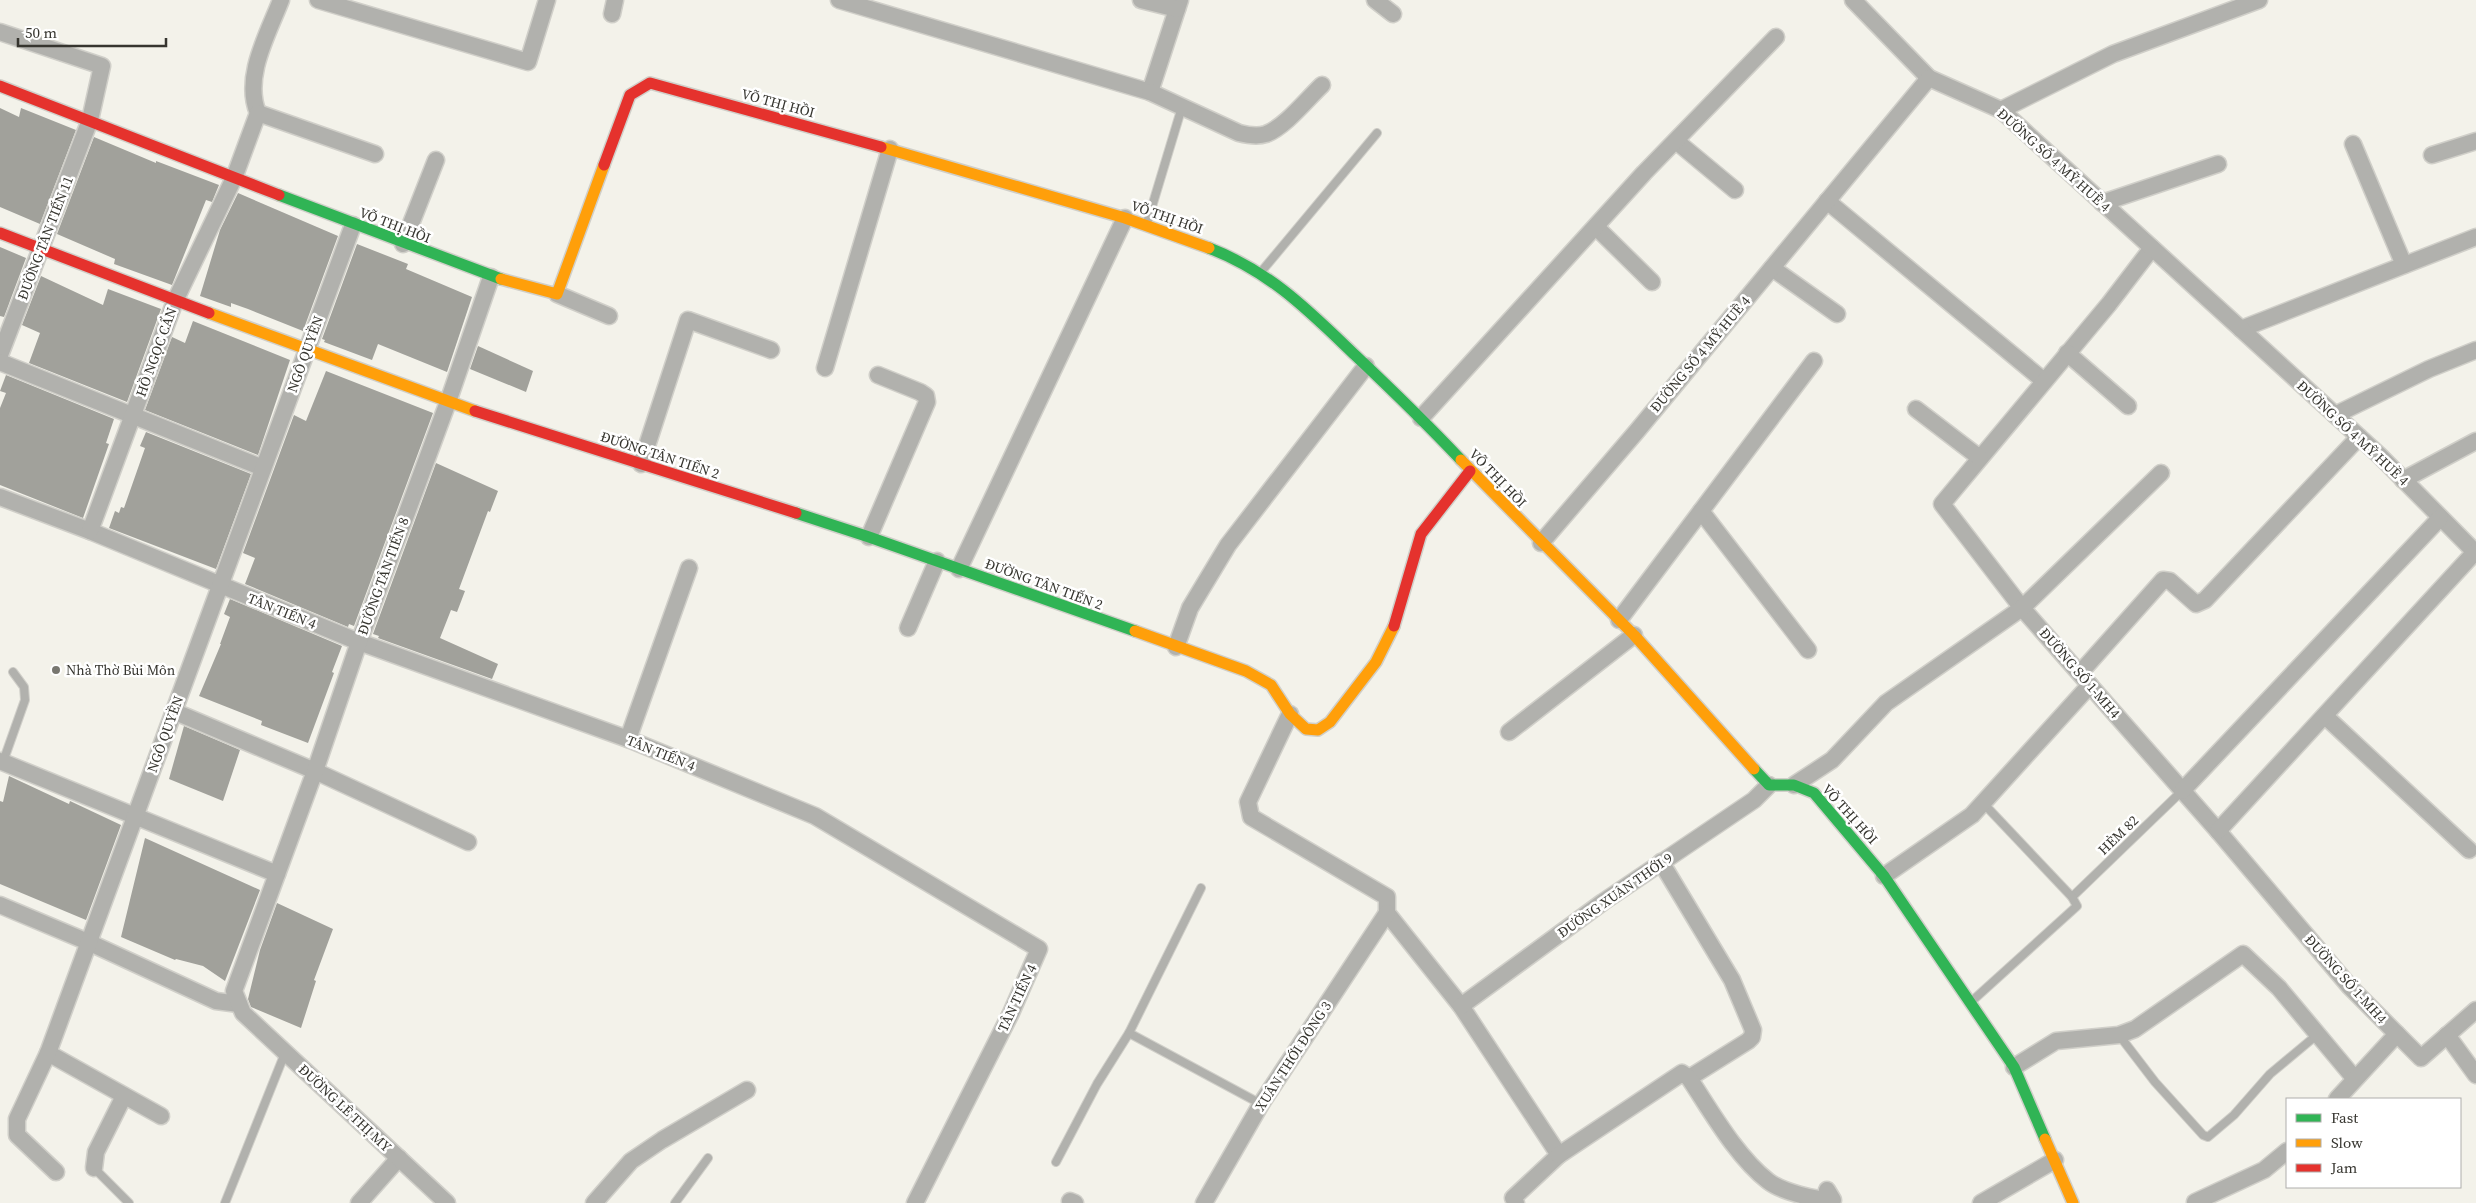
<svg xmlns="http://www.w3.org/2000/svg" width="2476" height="1203" viewBox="0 0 2476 1203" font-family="'Source Serif 4',serif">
<rect width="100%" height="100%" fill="#f3f2ea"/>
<g fill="#a1a19b">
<path d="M 0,108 L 19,117 L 21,108 L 76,130 L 40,224 L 0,207 Z"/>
<path d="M 94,137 L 156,163 L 156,161 L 219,185 L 212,202 L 206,200 L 172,285 L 114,264 L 115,259 L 57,234 Z"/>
<path d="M 238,193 L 338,236 L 303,331 L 248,309 L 231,303 L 231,307 L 200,296 L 220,230 Z"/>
<path d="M 357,244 L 408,264 L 406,269 L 472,297 L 447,372 L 378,344 L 372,360 L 324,342 L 325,340 L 322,339 Z"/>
<path d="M 0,247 L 26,258 L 4,317 L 0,316 Z"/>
<path d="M 41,276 L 103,305 L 108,289 L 161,309 L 127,402 L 29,363 L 40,333 L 22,325 Z"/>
<path d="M 193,321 L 290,360 L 258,455 L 145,410 L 172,337 L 185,343 Z"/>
<path d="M 478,346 L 533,371 L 526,392 L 470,369 Z"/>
<path d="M 326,371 L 433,413 L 354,626 L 349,624 L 348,627 L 245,584 L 255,558 L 243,553 L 294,415 L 306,421 Z"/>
<path d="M 6,375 L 114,419 L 106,443 L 109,444 L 83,518 L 0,485 L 0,408 L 6,393 L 0,391 Z"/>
<path d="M 146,432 L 251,474 L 216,569 L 109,528 L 115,511 L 119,513 L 121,507 L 124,508 L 145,448 L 140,446 Z"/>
<path d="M 436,463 L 498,491 L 490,512 L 488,511 L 459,589 L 465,591 L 457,612 L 451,610 L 440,638 L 498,664 L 492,679 L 378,638 L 379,636 L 373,634 Z"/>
<path d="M 230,599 L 342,646 L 332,672 L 334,673 L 308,743 L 261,725 L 262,721 L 199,696 L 221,644 L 220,644 L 230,617 L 224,614 Z"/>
<path d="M 184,726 L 240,750 L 223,801 L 169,779 Z"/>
<path d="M 9,776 L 69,804 L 70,801 L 121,825 L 86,920 L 0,884 L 0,801 L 3,802 Z"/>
<path d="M 145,838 L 260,890 L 225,981 L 203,966 L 176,959 L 175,960 L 121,937 Z"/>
<path d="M 277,903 L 333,929 L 314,980 L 316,981 L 301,1028 L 251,1007 L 248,999 L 260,950 Z"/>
</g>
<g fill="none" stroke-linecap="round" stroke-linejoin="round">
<g stroke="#d0cfc9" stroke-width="10">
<g id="lane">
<path d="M 1147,223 L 1182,107"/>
<path d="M 1261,272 L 1377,133"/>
<path d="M 3,762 L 25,700 L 24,687 L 13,672"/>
<path d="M 2072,897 L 2182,791"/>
<path d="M 1972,1001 L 2077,906 L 2072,897 L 1984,804"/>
<path d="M 1129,1033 L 1261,1104"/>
<path d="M 2119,1035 L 2155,1082 L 2203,1135 L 2208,1137 L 2234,1115 L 2270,1074 L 2318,1034"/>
<path d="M 1056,1162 L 1097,1084 L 1129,1033 L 1201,888"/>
<path d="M 94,1168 L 129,1203"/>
<path d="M 225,1203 L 285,1053"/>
<path d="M 675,1203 L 708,1158"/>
</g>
</g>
<g stroke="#d0cfc9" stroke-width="19">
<g id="street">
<path d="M 318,0 L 528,62 L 547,0"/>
<path d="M 839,0 L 1150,92 L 1180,0"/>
<path d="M 1141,0 L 1177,9"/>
<path d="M 1375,0 L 1393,14"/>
<path d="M 1853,0 L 1929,78"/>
<path d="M 612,14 L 615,0"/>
<path d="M 0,32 L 102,66 L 90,120 L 0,355"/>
<path d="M 1150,92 L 1239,133 C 1247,135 1257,137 1266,134 C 1285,127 1307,99 1322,85"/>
<path d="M 2001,110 L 2113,54 L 2259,0"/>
<path d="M 258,113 C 243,77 268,34 281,0"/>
<path d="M 1676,141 L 1735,190"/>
<path d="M 2353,144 L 2404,265"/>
<path d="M 2432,155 L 2476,141"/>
<path d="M 1827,201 L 2044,381"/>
<path d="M 2102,203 L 2218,164"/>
<path d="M 1596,227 L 1652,282"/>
<path d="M 403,244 L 436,160"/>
<path d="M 2152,248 L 2109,304 L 1942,504 L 2022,608 L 2218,831 L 2350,987 L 2421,1058 L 2476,1010"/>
<path d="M 1772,268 L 1837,314"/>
<path d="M 557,294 L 609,316"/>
<path d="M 2241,329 L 2476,237"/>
<path d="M 2067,353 L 2128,406"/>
<path d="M 0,362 L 263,468"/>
<path d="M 825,368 L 890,149"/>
<path d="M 1916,409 L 1980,458"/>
<path d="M 2335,415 L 2429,369 L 2476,350"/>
<path d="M 1421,418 L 1644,173 L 1776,37"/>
<path d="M 641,464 L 688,320 L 771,350"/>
<path d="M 2403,480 L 2476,441"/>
<path d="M 0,497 L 90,531 L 359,642 L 628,739 L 815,816 L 1039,949 L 1011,1013 L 915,1203"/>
<path d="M 1701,511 L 1808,650"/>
<path d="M 90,531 L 175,301 L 234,178 L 258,113 L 375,154"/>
<path d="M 869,537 L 927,402 L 926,396 L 920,392 L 878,375"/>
<path d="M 1541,543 L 1637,431 L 1929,78 L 2001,110 L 2379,455 L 2476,553"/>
<path d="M 959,569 L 1125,218"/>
<path d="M 1619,620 L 1814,361"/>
<path d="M 908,628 L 937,561"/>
<path d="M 1176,647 L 1190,608 L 1228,545 L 1366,366"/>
<path d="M 2080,673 L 2163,580 L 2170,581 L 2196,604 L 2205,600 L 2359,437"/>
<path d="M 173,711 L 315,771 L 468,842"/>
<path d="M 1290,714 L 1248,802 L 1251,817 L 1387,897 L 1387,913 L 1461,1006 L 1559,1155 L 1513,1198 L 1516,1203"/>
<path d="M 2325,716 L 2469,850"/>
<path d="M 1509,732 L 1634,635"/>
<path d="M 628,739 L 689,568"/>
<path d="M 0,761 L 277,874"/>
<path d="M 1794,785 L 1832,760 L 1886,703 L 2022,608 L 2161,473"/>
<path d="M 2182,791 L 2440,518"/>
<path d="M 2218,831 L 2475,552"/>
<path d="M 1661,862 L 1732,980 L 1753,1030 L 1752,1037 L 1748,1041 L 1689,1078"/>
<path d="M 1884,876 L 1972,815 L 2090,685"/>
<path d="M 0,905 L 88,942 L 216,1001 L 239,1004"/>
<path d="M 1461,1006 L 1603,902 L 1754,800 L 1769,785"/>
<path d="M 2447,1035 L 2476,1075"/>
<path d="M 48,1053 L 161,1116"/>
<path d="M 2014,1067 L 2056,1041 L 2119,1035 L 2135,1029 L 2243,954 L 2279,988 L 2355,1079"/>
<path d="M 2337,1099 L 2397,1034"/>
<path d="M 1559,1155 L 1682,1073 L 1689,1078 C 1711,1111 1736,1156 1768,1181 C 1782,1192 1816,1200 1833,1200 L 1827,1190"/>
<path d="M 94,1168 L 96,1152 L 124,1096"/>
<path d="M 56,1172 L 17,1135 L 17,1119 L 48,1053 L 353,225"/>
<path d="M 1070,1201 L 1075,1203"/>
<path d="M 2195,1202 L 2264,1170 L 2287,1151"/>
<path d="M 359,1203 L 399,1158"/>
<path d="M 447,1203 L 243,1013 L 234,991 L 315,771 L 359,642 L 448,402 L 491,277"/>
<path d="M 594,1203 L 631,1161 L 662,1140 L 747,1090"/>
<path d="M 1204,1203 L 1261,1104 L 1387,913"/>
<path d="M 1981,1203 L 2055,1160"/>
</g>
</g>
<g stroke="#d0cfc9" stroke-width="14">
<g id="fast">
<path d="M 279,195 L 501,279"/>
<path d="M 1209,248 C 1271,272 1308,310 1355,355 C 1391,389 1427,424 1461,460"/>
<path d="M 796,513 L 869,537 L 1135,631"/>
<path d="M 1754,769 L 1769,785 L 1794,785 L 1814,793 L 1884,876 L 2014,1067 L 2045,1139"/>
</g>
</g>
<g stroke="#d0cfc9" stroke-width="14">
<g id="slow">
<path d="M 881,147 L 1125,218 L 1209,248"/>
<path d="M 501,279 L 557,294 L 604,165"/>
<path d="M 209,313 L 475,411"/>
<path d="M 1461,460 L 1634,635 L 1754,769"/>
<path d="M 1135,631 L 1246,671 L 1271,685 L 1290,714 L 1306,729 L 1318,730 L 1330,722 L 1376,662 L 1394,626"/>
<path d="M 2045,1139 L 2073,1203"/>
</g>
</g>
<g stroke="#d0cfc9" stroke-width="14">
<g id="jam">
<path d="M 0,86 L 279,195"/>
<path d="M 604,165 L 630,95 L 650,83 L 881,147"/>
<path d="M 0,233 L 209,313"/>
<path d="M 475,411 L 796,513"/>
<path d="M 1394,626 L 1421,534 L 1470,471"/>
</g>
</g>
<use href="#lane" stroke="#b1b1ad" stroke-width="8"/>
<use href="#street" stroke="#b1b1ad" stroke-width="16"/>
<use href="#fast" stroke="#30b455" stroke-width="11"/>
<use href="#slow" stroke="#ff9f0a" stroke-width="11"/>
<use href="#jam" stroke="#e5322d" stroke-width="11"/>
</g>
<circle fill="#787770" stroke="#fff" stroke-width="2" cx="56" cy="670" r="5"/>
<g text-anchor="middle" stroke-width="5" stroke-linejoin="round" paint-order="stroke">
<g font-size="14" fill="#36352f" stroke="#fff">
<text transform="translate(778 103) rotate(15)" y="5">VÕ THỊ HỒI</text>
<text transform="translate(2054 160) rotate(42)" y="5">ĐƯỜNG SỐ 4 MỸ HUỀ 4</text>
<text transform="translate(1167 217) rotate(19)" y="5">VÕ THỊ HỒI</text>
<text transform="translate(395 225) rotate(21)" y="5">VÕ THỊ HỒI</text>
<text transform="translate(45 238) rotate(-69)" y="5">ĐƯỜNG TÂN TIẾN 11</text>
<text transform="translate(156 352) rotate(-70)" y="5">HỒ NGỌC CẨN</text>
<text transform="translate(305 354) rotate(-70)" y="5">NGÔ QUYỀN</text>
<text transform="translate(1700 354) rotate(-50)" y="5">ĐƯỜNG SỐ 4 MỸ HUỀ 4</text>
<text transform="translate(2353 433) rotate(43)" y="5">ĐƯỜNG SỐ 4 MỸ HUỀ 4</text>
<text transform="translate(660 455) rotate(18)" y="5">ĐƯỜNG TÂN TIẾN 2</text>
<text transform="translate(1498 478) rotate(46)" y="5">VÕ THỊ HỒI</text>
<text transform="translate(383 576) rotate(-70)" y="5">ĐƯỜNG TÂN TIẾN 8</text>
<text transform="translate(1044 584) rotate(20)" y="5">ĐƯỜNG TÂN TIẾN 2</text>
<text transform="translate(282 611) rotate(22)" y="5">TÂN TIẾN 4</text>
<text transform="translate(2080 673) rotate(49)" y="5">ĐƯỜNG SỐ 1-MH4</text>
<text transform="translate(165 734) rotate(-70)" y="5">NGÔ QUYỀN</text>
<text transform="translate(661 753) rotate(22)" y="5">TÂN TIẾN 4</text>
<text transform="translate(1850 814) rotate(48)" y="5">VÕ THỊ HỒI</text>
<text transform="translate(2118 835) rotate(-44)" y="5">HẺM 82</text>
<text transform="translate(1615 895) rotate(-35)" y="5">ĐƯỜNG XUÂN THỚI 9</text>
<text transform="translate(2346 979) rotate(48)" y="5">ĐƯỜNG SỐ 1-MH4</text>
<text transform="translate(1017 998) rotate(-65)" y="5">TÂN TIẾN 4</text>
<text transform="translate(1293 1056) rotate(-57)" y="5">XUÂN THỚI ĐÔNG 3</text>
<text transform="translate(345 1108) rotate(43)" y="5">ĐƯỜNG LÊ THỊ MY</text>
</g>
<g font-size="14" fill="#36352f" stroke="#fff" text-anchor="start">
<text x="66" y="675">Nhà Thờ Bùi Môn</text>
</g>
</g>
<rect x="2286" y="1098" width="175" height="90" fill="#ffffff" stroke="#afaeac"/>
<rect x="2296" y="1114" width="25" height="8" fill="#30b455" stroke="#afaeac"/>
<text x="2331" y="1123" font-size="15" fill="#36352f">Fast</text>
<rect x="2296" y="1139" width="25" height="8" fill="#ff9f0a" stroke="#afaeac"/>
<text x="2331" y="1148" font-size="15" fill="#36352f">Slow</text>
<rect x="2296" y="1164" width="25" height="8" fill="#e5322d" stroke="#afaeac"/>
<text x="2331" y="1173" font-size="15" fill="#36352f">Jam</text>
<path d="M18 38v8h148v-8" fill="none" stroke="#36352f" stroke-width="2.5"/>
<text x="25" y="38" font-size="15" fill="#36352f" stroke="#ffffff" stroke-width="4" paint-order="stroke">50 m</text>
</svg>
